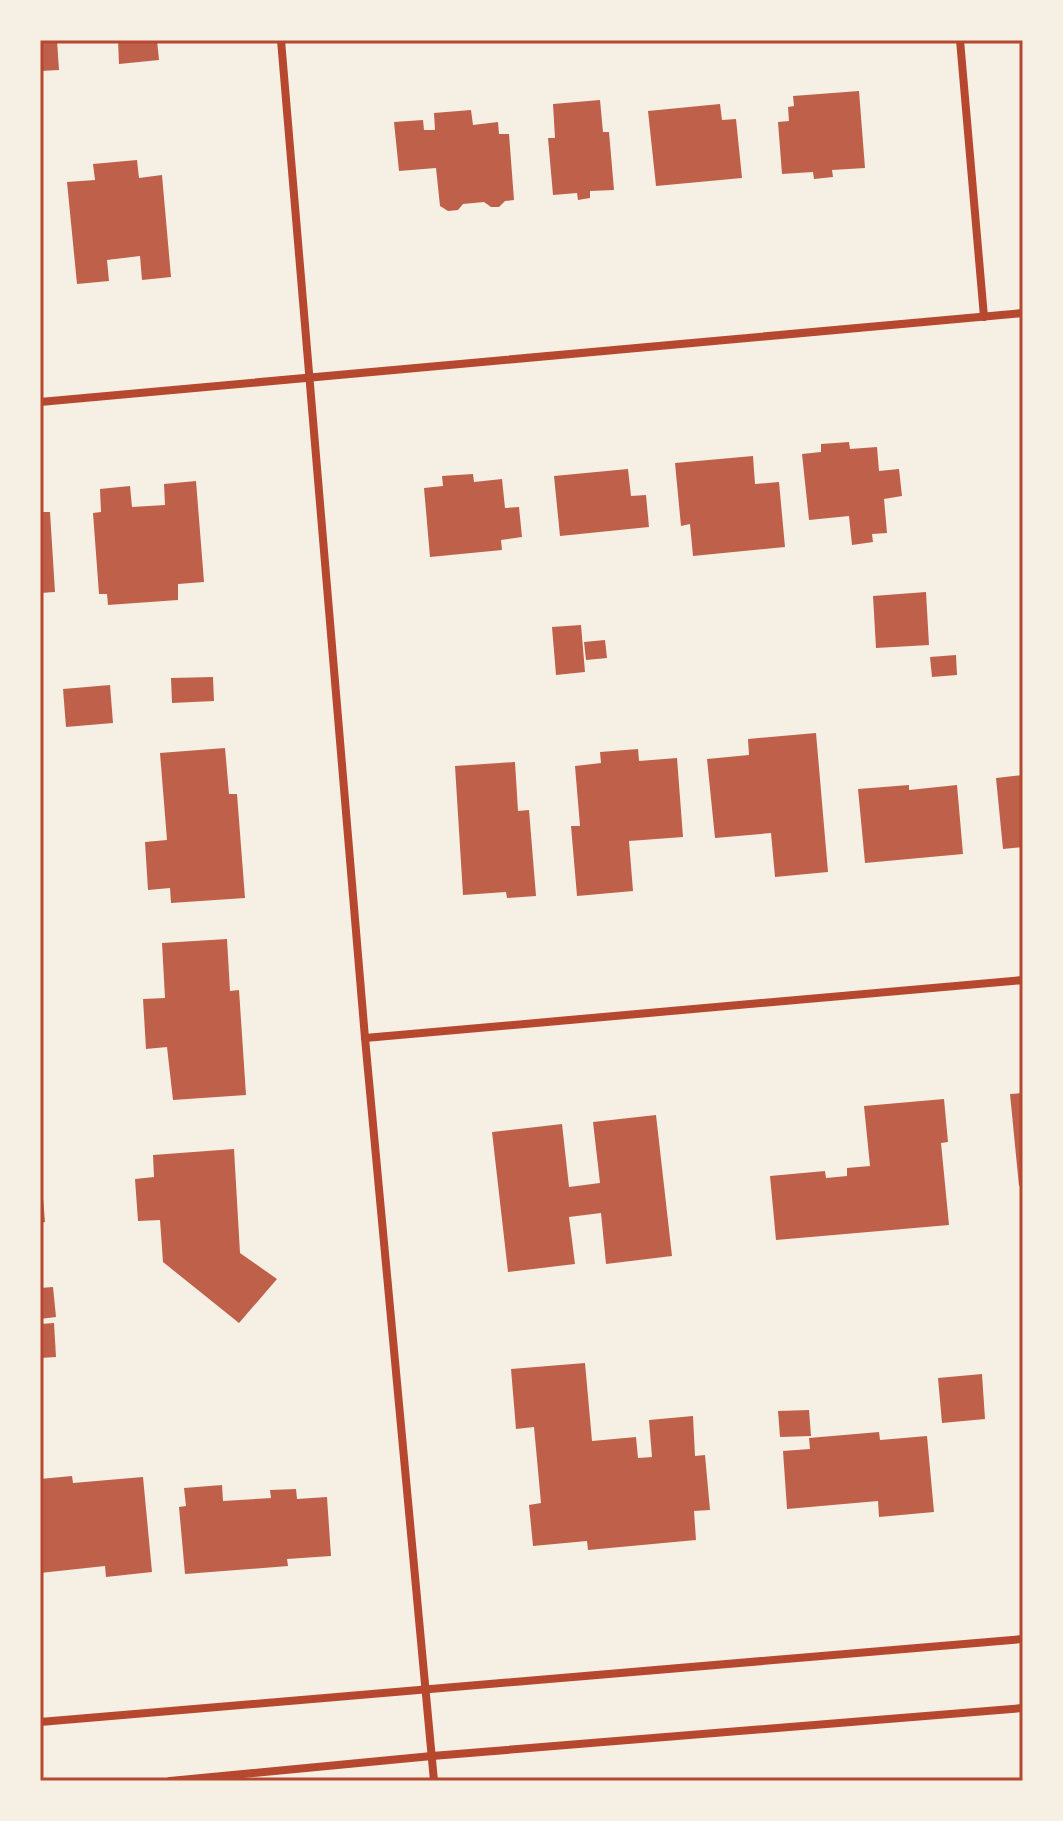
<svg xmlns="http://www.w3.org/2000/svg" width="1063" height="1821" viewBox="0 0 1063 1821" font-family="'Fira Sans Condensed',sans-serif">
<rect width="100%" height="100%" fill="#f6efe4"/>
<g fill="#bf614a">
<path d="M 40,40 L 57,40 L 59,70 L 40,71 Z"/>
<path d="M 118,40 L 157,40 L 159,60 L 119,64 Z"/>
<path d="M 859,91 L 865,168 L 832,170 L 833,177 L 814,179 L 813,172 L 782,174 L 778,122 L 789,121 L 788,107 L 794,106 L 793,96 Z"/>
<path d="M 600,100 L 603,132 L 609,132 L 614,190 L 590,191 L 590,198 L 578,200 L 577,193 L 553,195 L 548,138 L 555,138 L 553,104 Z"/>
<path d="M 720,104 L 722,120 L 736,119 L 742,178 L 656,186 L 648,111 Z"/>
<path d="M 471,110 L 473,125 L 498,122 L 499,134 L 509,134 L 514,200 L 505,201 L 499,207 L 491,207 L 484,202 L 463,204 L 458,210 L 448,211 L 440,206 L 436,168 L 399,171 L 394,122 L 423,120 L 424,130 L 435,130 L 434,113 Z"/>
<path d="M 137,160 L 139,178 L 162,175 L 171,277 L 142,280 L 140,256 L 107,260 L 109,281 L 77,284 L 67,182 L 95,180 L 93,164 Z"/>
<path d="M 849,442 L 850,449 L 877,447 L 879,471 L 899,469 L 902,496 L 884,499 L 887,533 L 872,534 L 873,542 L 852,545 L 849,516 L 809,520 L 802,454 L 821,452 L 821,444 Z"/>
<path d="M 753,456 L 755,484 L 779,482 L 785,547 L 693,556 L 690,524 L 681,526 L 675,463 Z"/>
<path d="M 628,469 L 631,496 L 646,495 L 649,527 L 560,536 L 554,476 Z"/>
<path d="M 473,474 L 474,482 L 502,479 L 505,508 L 519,507 L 522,537 L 501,540 L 502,550 L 430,557 L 424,488 L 443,486 L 442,476 Z"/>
<path d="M 196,481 L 204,582 L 178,584 L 178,600 L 108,605 L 107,594 L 99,594 L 93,513 L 101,512 L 100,489 L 130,486 L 132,507 L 165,505 L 164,484 Z"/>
<path d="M 40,500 L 42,500 L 43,512 L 50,512 L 55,592 L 40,593 Z"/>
<path d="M 926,592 L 929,645 L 876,648 L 873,596 Z"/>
<path d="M 581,625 L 585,672 L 556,675 L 552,627 Z"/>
<path d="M 605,640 L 607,658 L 586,660 L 584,642 Z"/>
<path d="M 956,655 L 957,675 L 932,677 L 930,657 Z"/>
<path d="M 213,677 L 214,701 L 172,703 L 171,678 Z"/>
<path d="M 110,685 L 113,723 L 66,727 L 63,689 Z"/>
<path d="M 816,733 L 828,872 L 775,877 L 771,833 L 715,838 L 707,759 L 749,755 L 748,739 Z"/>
<path d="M 225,748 L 229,794 L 237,794 L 245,898 L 171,903 L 170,888 L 148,890 L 145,842 L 167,840 L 160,753 Z"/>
<path d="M 638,749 L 639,761 L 677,758 L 683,837 L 629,841 L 633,891 L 577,896 L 571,826 L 580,826 L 575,766 L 601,763 L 600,752 Z"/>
<path d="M 515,762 L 518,811 L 529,810 L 536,896 L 507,898 L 506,892 L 463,895 L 455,766 Z"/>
<path d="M 1023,775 L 1023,847 L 1003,849 L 996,778 Z"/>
<path d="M 909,785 L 909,790 L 957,785 L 963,854 L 865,863 L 858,789 Z"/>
<path d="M 227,939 L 230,991 L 239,990 L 246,1095 L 173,1100 L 167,1047 L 146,1049 L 143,999 L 165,998 L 162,943 Z"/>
<path d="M 1023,1093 L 1023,1186 L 1019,1186 L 1010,1094 Z"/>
<path d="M 944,1099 L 948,1142 L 941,1143 L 949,1225 L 776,1240 L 770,1176 L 825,1171 L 826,1178 L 847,1176 L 847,1168 L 870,1166 L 864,1106 Z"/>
<path d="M 656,1115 L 672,1256 L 606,1264 L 601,1213 L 569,1217 L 575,1264 L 508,1272 L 492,1132 L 562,1124 L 569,1187 L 600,1183 L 593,1122 Z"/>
<path d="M 234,1149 L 240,1253 L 277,1279 L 239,1323 L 163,1262 L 160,1220 L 138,1221 L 135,1179 L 154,1177 L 153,1155 Z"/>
<path d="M 40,1186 L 42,1186 L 45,1222 L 40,1223 Z"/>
<path d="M 53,1287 L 56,1317 L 40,1319 L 40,1288 Z"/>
<path d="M 54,1323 L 56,1357 L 40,1358 L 40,1324 Z"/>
<path d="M 585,1363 L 592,1441 L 636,1437 L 638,1458 L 652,1457 L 649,1420 L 693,1416 L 695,1456 L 705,1455 L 710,1510 L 694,1511 L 696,1540 L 588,1550 L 587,1541 L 533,1546 L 529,1505 L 541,1503 L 534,1427 L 516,1429 L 511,1369 Z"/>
<path d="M 982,1374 L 985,1419 L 942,1423 L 938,1378 Z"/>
<path d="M 809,1410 L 811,1436 L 780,1437 L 778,1411 Z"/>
<path d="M 879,1432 L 880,1440 L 927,1436 L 934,1512 L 879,1517 L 878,1501 L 787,1509 L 783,1451 L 810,1449 L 809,1438 Z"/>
<path d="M 72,1476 L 73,1483 L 143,1477 L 152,1572 L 106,1577 L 105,1566 L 40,1573 L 40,1479 Z"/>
<path d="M 222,1485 L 223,1501 L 271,1498 L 270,1490 L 296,1489 L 297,1499 L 327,1497 L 331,1556 L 287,1559 L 288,1566 L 185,1574 L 179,1507 L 186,1506 L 184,1488 Z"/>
</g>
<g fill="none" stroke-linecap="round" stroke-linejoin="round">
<g stroke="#b5482f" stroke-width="8">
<path d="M 281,40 L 365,1038 L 434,1781"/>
<path d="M 960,40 L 984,317"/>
<path d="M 40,402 L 1023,313"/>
<path d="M 365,1038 L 1023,980"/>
<path d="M 40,1722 L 1023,1639"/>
<path d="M 170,1781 L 432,1756 L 1023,1708"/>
</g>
</g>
<rect width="1063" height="1821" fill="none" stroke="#f6efe4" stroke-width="84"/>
<rect x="42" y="42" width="979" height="1737" fill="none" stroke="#b5482f" stroke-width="3"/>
</svg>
